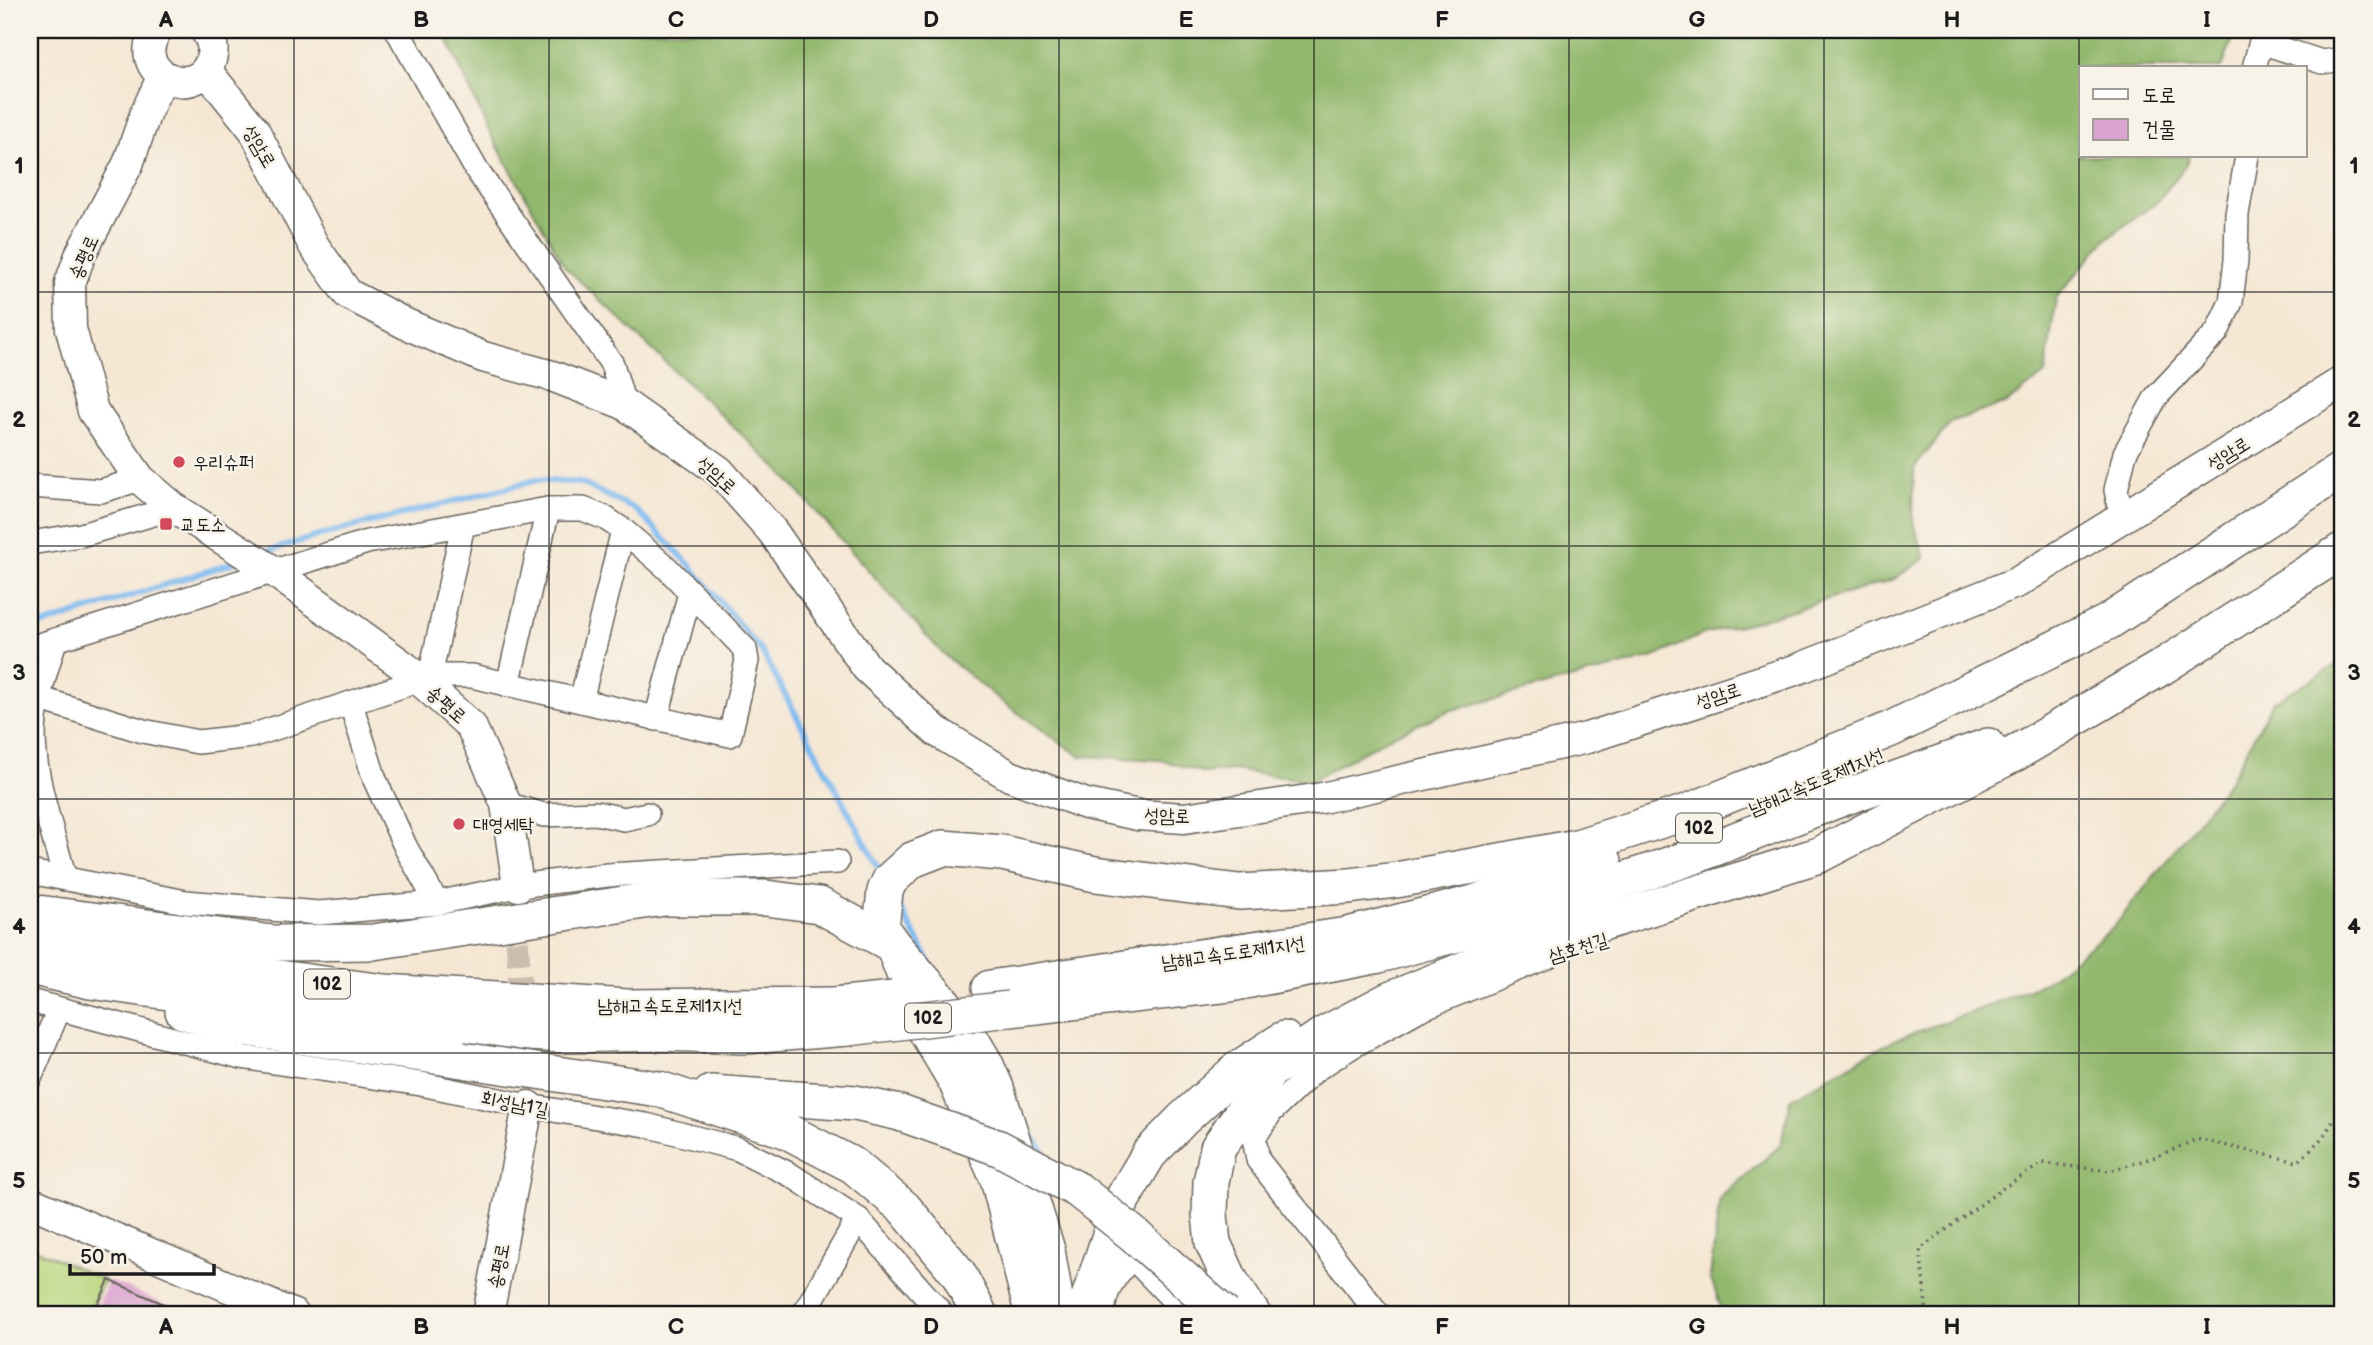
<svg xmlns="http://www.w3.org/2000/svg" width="2373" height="1345" viewBox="0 0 2373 1345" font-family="'Balsamiq Sans','Poor Story',sans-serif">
<rect width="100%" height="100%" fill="#f7f3e8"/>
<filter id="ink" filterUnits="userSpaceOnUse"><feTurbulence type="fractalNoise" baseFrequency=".0143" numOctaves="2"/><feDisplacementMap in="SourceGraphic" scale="14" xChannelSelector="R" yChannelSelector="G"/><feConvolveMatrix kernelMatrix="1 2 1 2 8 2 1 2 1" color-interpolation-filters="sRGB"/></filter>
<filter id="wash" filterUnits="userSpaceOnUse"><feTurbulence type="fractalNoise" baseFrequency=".00686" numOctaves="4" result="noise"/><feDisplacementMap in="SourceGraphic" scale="28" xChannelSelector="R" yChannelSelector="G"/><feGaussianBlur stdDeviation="1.57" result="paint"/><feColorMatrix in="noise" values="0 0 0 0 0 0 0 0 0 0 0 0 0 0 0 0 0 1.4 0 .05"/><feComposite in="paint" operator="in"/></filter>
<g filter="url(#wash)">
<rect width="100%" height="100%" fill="#f5e7d4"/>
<path fill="#b9d77e" stroke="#6a7a4d" stroke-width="2" d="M 35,1249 L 104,1280 L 88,1315 L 30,1315 L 30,1260 Z"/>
<g fill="#92b86d" stroke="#576a44" stroke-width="2">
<path d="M 443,30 L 2236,30 L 2222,68 L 2081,68 L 2081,156 L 2189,156 L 2186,165 L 2158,201 L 2105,240 L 2056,298 L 2045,374 L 2007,403 L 1952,421 L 1914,468 L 1913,521 L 1925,558 L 1894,579 L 1753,622 L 1703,634 L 1654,657 L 1448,711 L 1388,738 L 1311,781 L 1234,770 L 1205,773 L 1161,760 L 1080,756 L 1001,701 L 943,654 L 779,470 L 565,267 L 488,129 Z"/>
<path d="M 2343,661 L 2343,1315 L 1724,1315 L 1710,1277 L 1720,1198 L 1781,1145 L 1790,1099 L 1894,1040 L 1972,1012 L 2044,983 L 2113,928 L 2230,780 L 2273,702 Z"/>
</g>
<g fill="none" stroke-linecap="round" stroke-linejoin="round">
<g stroke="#7ebaf0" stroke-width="6">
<path d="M 262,553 L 321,535 L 537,480 L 581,483 L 635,509 L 689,564 L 762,652 L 882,874"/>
<path d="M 30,626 L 41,625 L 238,561"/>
<path d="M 897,902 L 930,963"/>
<path d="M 1024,1124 L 1048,1158"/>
</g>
</g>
<g id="blocks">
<path fill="#dba3d0" d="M 109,1280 L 189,1315 L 93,1315 Z"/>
</g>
</g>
<g filter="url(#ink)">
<use href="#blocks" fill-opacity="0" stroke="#68635c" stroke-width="2"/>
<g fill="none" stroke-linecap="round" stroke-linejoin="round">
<path stroke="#cabeaf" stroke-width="23" stroke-dasharray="23 11" stroke-linecap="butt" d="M 515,907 L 522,1012"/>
<g stroke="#68635c" stroke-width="26">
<g id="minor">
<path d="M 397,30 L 476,169 L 612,364 L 624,404"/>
<path d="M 2261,42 L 2322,62 L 2343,59"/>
<path d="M 2254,68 L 2264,30"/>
<path d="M 30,486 L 101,491 L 140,479"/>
<path d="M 2122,518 L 2116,490 L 2125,453 L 2156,397 L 2217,332 L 2231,302 L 2236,260 L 2237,214 L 2247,156"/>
<path d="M 30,543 L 81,535 L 174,508"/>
<path d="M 55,640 C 48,666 38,692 35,719 C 29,768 53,831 65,879"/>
<path d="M 30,648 L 367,542 L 548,509 L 583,509 L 605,518 L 623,530 L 667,568 L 745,649 L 747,661 L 730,735 L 472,676 L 430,676"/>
<path d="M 508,685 L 548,509"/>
<path d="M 38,698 L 143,731 L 198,742 L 251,736 L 420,680 L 430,676 L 463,525"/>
<path d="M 581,701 L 623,530"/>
<path d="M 351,704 L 375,780 L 406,848 L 437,903"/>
<path d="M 656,719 L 690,593"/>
<path d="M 506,804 L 544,815 L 596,813 L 624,819 L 647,814"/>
<path d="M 30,872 L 186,902 L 319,913 L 437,903 L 518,886 L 608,875 L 837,862"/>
<path d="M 30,1001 L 241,1057 L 421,1084 L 528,1106 L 646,1125 L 738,1149 L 791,1175 L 858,1219 L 943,1315"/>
<path d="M 30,1078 L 59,1009"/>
<path d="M 803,1315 L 858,1219"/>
<path d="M 1103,1315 C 1104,1289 1115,1276 1132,1257 L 1188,1315"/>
<path d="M 1379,1315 L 1258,1160 L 1254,1138 L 1271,1112 L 1315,1070 L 1351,1047 L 1420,1009 L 1547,957"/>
</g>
</g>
<g stroke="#68635c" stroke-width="33">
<g id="major">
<path d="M 157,30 C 125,76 204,105 212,55 C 214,46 211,38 205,30"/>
<path d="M 206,70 L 254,130 L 314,246 L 348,294 L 406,324 L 483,357 L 552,376 L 624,404 L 719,471 L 773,532 L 867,668 L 936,731 L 1010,776 L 1086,804 L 1138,815 L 1184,818 L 1322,798 L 1587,738 L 1798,669 L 2018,582 L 2343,381"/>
<path d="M 163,76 L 146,112 L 128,164 L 81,253 L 70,283 L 71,329 L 93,411 L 140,479 L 174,508 L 276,573 L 405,667 L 471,726 L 506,804 L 518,886"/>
<path d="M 30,1202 L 294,1315"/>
<path d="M 488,1315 L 528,1106"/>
</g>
</g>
<g stroke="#68635c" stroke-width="38">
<g id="highway">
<path d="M 30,912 L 273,943 L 373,942 L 664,898 L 766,898 L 819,905 L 893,945 L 926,1031 L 956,1081 L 998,1179 L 1033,1315"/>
<path d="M 30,935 L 158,962 L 384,992 L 628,1007 L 835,1005"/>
<path d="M 30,967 L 90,981 L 427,1028 L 565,1035 L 660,1033 L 746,1036 L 848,1028"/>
<path d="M 990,988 L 1348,935 L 1474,903 L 1604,861"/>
<path d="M 1009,1009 L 1230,984 L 1379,955 L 1491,925 L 1692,857 L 1840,799 L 1988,746"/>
<path d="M 183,1011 L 231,1026 L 462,1060"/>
<path d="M 659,1089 L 785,1130 L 854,1166 L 904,1208 L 958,1273 L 980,1315"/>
<path d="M 711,1093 L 855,1103 L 900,1113"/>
<path d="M 1058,1315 L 1047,1250 L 996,1088 L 985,1063 L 964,1027 L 893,945 L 881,928 L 885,891 L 890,880 L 912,860 L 943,848 L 1002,853 L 1095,874 L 1239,892 L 1349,886 L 1396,880 L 1577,847 L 1687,812 L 1891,729 L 2108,622 L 2343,469"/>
<path d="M 1083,1315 L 1122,1200 L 1149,1154 L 1183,1119 L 1238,1069 L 1284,1039"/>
<path d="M 1253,1315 L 1231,1282 L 1213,1243 L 1210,1215 L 1211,1182 L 1218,1148 L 1270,1071 L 1323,1035 L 1389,1000 L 1494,957 L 1819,855 L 2014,754 L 2162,667 L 2343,550"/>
</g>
</g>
<path stroke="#68635c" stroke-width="3.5" stroke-dasharray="2 5" stroke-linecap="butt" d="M 1927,1315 L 1920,1249 L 2006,1186 L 2043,1163 L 2109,1171 L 2158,1156 L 2197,1139 L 2298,1162 L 2323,1137 L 2343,1106"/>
<use href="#minor" stroke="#fff" stroke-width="23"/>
<use href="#major" stroke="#fff" stroke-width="30"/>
<use href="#highway" stroke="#fff" stroke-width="35"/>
<g stroke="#68635c" stroke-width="38" stroke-linecap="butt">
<g id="highway-bridge">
<path d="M 835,1005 L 893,999"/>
<path d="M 848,1028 L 1009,1009"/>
<path d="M 462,1060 L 659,1089"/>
<path d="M 900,1113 L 999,1148 L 1078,1190 L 1133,1234 L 1225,1315"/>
</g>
</g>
<use href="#highway-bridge" stroke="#fff" stroke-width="35"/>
</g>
</g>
<path fill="none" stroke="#1c1c1c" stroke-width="2" stroke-opacity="0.55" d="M 294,30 L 294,1315M 549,30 L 549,1315M 804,30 L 804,1315M 1059,30 L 1059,1315M 1314,30 L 1314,1315M 1569,30 L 1569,1315M 1824,30 L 1824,1315M 2079,30 L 2079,1315M 30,292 L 2343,292M 30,546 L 2343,546M 30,799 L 2343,799M 30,1053 L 2343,1053"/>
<g fill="#d1495b" stroke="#f7f3e8" stroke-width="2.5">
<circle cx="179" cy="462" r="7"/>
<rect x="159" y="517" width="14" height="14" rx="3.5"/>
<circle cx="459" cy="824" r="7"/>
</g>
<g text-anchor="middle" stroke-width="5" stroke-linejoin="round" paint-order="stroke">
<g fill="#f7f3e8" stroke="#5e5c59" stroke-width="2">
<rect x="1676" y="813.5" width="46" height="29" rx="5"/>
<rect x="304" y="969.5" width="46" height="29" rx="5"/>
<rect x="905" y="1003.5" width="46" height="29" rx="5"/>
</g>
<g font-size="18" font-weight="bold" fill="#1c1c1c">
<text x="1699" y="834">102</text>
<text x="327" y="990">102</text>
<text x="928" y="1024">102</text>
</g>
<g font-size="19" fill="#1c1c1c" stroke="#f7f3e8">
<text transform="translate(260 146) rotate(60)" y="7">성암로</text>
<text transform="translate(83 257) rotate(-66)" y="7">송평로</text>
<text transform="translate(2228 453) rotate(-32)" y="7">성암로</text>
<text transform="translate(717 475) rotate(42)" y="7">성암로</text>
<text transform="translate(1718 695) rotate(-18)" y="7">성암로</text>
<text transform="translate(447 704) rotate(42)" y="7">송평로</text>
<text transform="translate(1816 781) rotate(-23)" y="7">남해고속도로제1지선</text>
<text transform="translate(1167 815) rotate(1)" y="7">성암로</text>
<text transform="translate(1578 947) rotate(-17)" y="7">삼호천길</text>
<text transform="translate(1233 952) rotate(-8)" y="7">남해고속도로제1지선</text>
<text x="670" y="1012">남해고속도로제1지선</text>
<text transform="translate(515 1103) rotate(11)" y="7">회성남1길</text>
<text transform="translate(498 1266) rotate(-79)" y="7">송평로</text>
</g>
<g font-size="19" fill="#1c1c1c" stroke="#f7f3e8" text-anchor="start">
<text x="193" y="469">우리슈퍼</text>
<text x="180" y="531">교도소</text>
<text x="473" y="831">대영세탁</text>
</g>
</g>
<rect width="2373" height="1345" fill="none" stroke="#f7f3e8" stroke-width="77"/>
<rect x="2079" y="66" width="228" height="91" fill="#f7f3e8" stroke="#9f9d96" stroke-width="2"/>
<rect x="2093" y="89" width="35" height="10" fill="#ffffff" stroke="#9f9d96" stroke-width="2"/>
<text x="2142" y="102" font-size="21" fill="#1c1c1c">도로</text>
<rect x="2093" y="119" width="35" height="21" fill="#dba3d0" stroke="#9f9d96" stroke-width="2"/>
<text x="2142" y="136" font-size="21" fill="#1c1c1c">건물</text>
<path d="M70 1264v10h144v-10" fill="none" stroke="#1c1c1c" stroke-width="3.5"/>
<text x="80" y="1264" font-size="21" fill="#1c1c1c" stroke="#f7f3e8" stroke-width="5" paint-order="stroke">50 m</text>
<rect x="38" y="38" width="2296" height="1268" fill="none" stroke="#1c1c1c" stroke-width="2.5"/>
<g font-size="23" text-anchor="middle" font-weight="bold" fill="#1c1c1c">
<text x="166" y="27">A</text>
<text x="421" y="27">B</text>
<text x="676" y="27">C</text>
<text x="931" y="27">D</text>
<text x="1186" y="27">E</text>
<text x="1442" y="27">F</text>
<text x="1697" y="27">G</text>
<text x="1952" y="27">H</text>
<text x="2207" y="27">I</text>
<text x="19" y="173">1</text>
<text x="2354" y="173">1</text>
<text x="19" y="427">2</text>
<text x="2354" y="427">2</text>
<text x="19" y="680">3</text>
<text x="2354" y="680">3</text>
<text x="19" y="934">4</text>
<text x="2354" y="934">4</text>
<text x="19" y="1188">5</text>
<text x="2354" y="1188">5</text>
<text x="166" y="1334">A</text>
<text x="421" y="1334">B</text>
<text x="676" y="1334">C</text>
<text x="931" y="1334">D</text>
<text x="1186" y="1334">E</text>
<text x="1442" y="1334">F</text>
<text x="1697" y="1334">G</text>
<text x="1952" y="1334">H</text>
<text x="2207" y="1334">I</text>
</g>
</svg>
